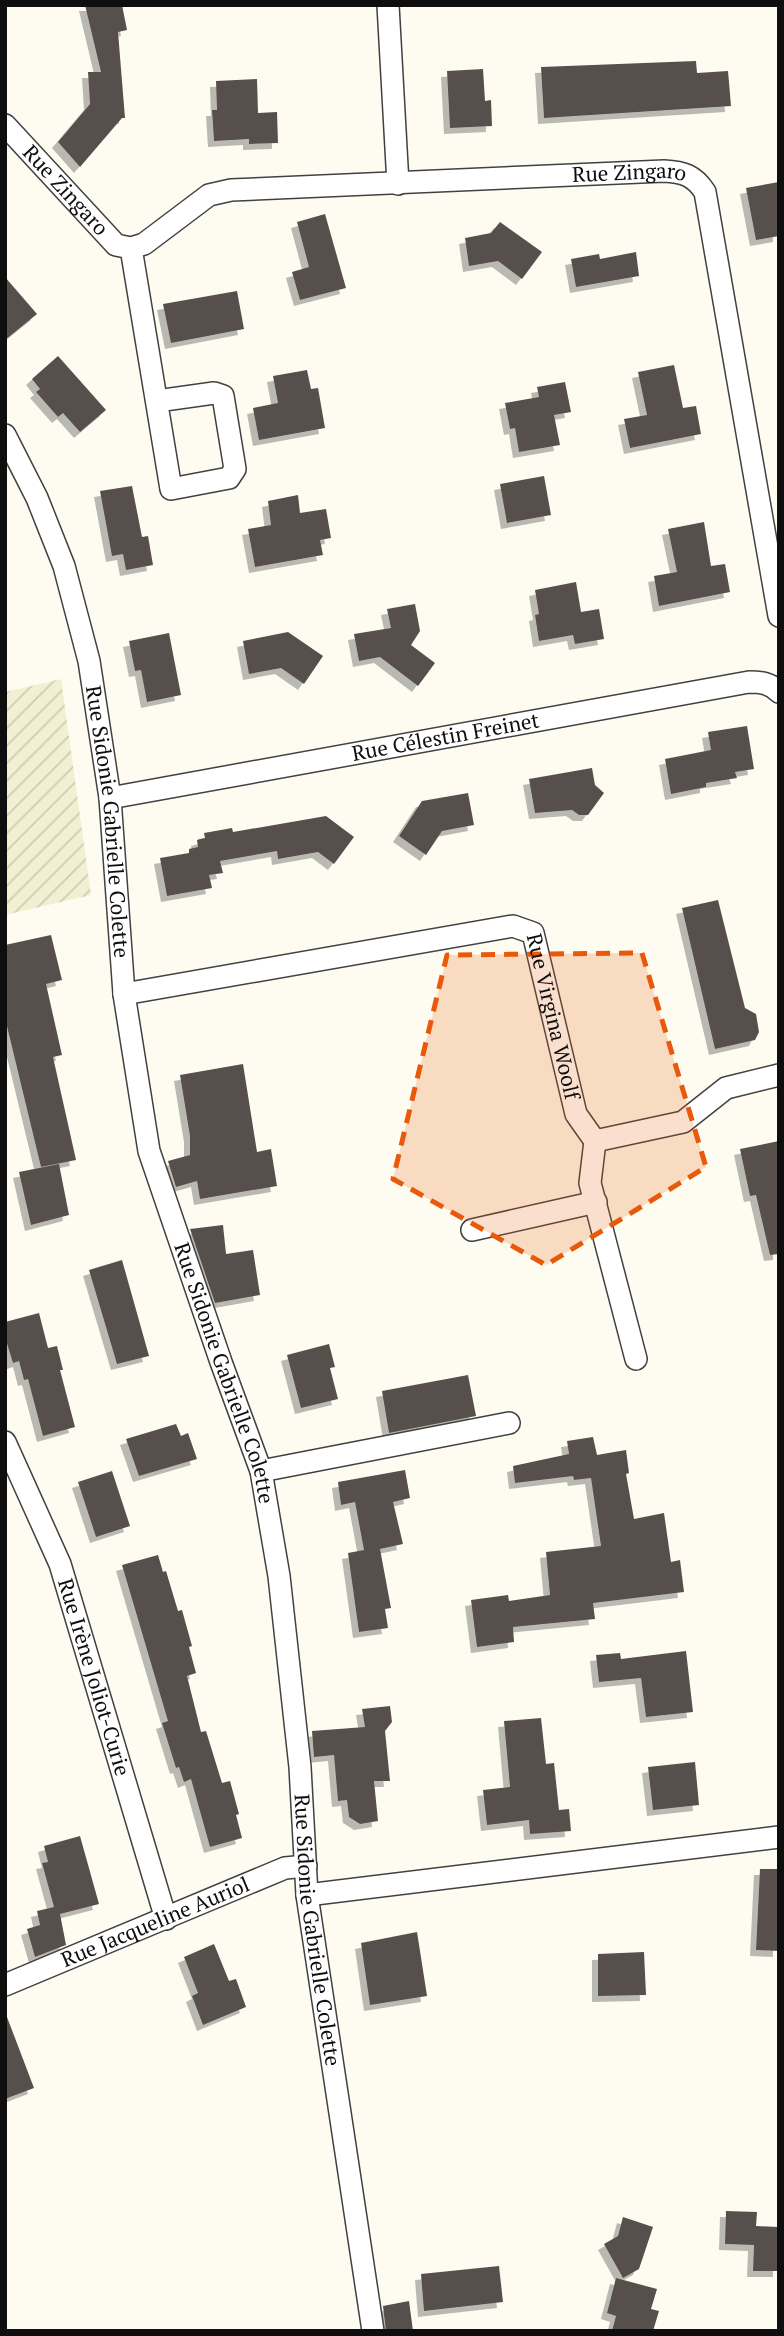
<svg xmlns="http://www.w3.org/2000/svg" width="784" height="2336" viewBox="0 0 784 2336" font-family="'PT Serif',serif">
<defs>
<pattern id="farmland-furrows" width="10" height="10" patternUnits="userSpaceOnUse" patternTransform="scale(1.75)"><rect width="10" height="10" fill="#f2f0d3"/><path d="M-1 1l2-2M0 10L10 0M9 11l2-2" fill="none" stroke="#cecdb4"/></pattern>
<filter id="shadow"><feDropShadow dx="-6" dy="6" stdDeviation="0" flood-color="#0004"/></filter>
</defs>
<rect width="100%" height="100%" fill="#fefcf1"/>
<path fill="url(#farmland-furrows)" d="M 61,679 L 91,895 L 5,915 L 5,692 Z"/>
<g fill="#56504c" filter="url(#shadow)">
<path d="M 85,5 L 122,5 L 127,30 L 118,32 L 125,118 L 122,118 L 80,167 L 58,142 L 90,104 L 88,72 L 101,72 Z"/>
<path d="M 696,61 L 697,73 L 728,71 L 731,106 L 544,118 L 541,67 Z"/>
<path d="M 483,69 L 485,101 L 491,100 L 492,126 L 450,128 L 447,71 Z"/>
<path d="M 257,79 L 258,113 L 277,112 L 278,143 L 249,144 L 249,139 L 214,141 L 212,110 L 217,110 L 216,81 Z"/>
<path d="M 779,182 L 779,236 L 756,240 L 746,188 Z"/>
<path d="M 325,214 L 346,288 L 300,300 L 292,272 L 309,267 L 297,222 Z"/>
<path d="M 500,222 L 542,252 L 522,279 L 498,261 L 469,266 L 465,238 L 491,233 Z"/>
<path d="M 636,252 L 639,276 L 576,287 L 571,259 L 599,254 L 600,259 Z"/>
<path d="M 5,277 L 37,314 L 5,340 Z"/>
<path d="M 237,291 L 244,329 L 171,343 L 163,304 Z"/>
<path d="M 58,356 L 106,410 L 80,432 L 63,413 L 58,417 L 36,392 L 40,389 L 32,379 Z"/>
<path d="M 674,365 L 683,408 L 696,406 L 701,434 L 630,448 L 624,419 L 647,415 L 638,372 Z"/>
<path d="M 307,370 L 311,389 L 318,388 L 325,428 L 259,440 L 253,408 L 278,403 L 273,376 Z"/>
<path d="M 565,382 L 571,412 L 554,415 L 560,445 L 519,452 L 515,428 L 510,429 L 505,403 L 539,397 L 537,387 Z"/>
<path d="M 544,476 L 551,515 L 507,523 L 500,484 Z"/>
<path d="M 132,486 L 142,537 L 148,536 L 153,565 L 126,570 L 123,554 L 112,556 L 100,491 Z"/>
<path d="M 298,495 L 300,513 L 326,509 L 331,538 L 320,540 L 323,555 L 255,567 L 248,529 L 271,525 L 268,501 Z"/>
<path d="M 704,522 L 711,566 L 725,564 L 730,592 L 659,606 L 654,576 L 677,572 L 668,529 Z"/>
<path d="M 576,582 L 581,612 L 599,609 L 604,639 L 575,644 L 573,635 L 539,641 L 535,615 L 539,614 L 535,590 Z"/>
<path d="M 415,604 L 420,631 L 411,645 L 435,663 L 418,686 L 380,657 L 359,661 L 354,634 L 391,628 L 387,609 Z"/>
<path d="M 288,632 L 323,656 L 304,684 L 281,668 L 249,674 L 243,641 Z"/>
<path d="M 169,633 L 181,695 L 147,702 L 141,670 L 135,671 L 129,641 Z"/>
<path d="M 747,726 L 754,769 L 735,772 L 737,778 L 706,783 L 706,787 L 671,794 L 665,759 L 711,750 L 708,732 Z"/>
<path d="M 592,768 L 595,785 L 604,793 L 588,815 L 579,815 L 572,810 L 535,813 L 529,779 Z"/>
<path d="M 468,793 L 474,825 L 442,831 L 426,855 L 399,836 L 422,801 Z"/>
<path d="M 326,816 L 354,837 L 334,864 L 318,852 L 278,859 L 277,851 L 220,861 L 223,873 L 209,875 L 212,888 L 167,896 L 160,858 L 189,853 L 189,849 L 198,847 L 197,840 L 205,838 L 204,833 L 232,828 L 233,832 Z"/>
<path d="M 718,900 L 745,1008 L 756,1014 L 759,1032 L 755,1040 L 715,1049 L 682,908 Z"/>
<path d="M 51,935 L 62,980 L 46,984 L 62,1055 L 53,1057 L 76,1160 L 41,1167 L 5,1018 L 5,945 Z"/>
<path d="M 243,1064 L 257,1152 L 271,1149 L 277,1186 L 200,1199 L 197,1181 L 176,1187 L 168,1161 L 190,1155 L 190,1136 L 180,1075 Z"/>
<path d="M 779,1141 L 779,1254 L 770,1255 L 756,1195 L 750,1196 L 740,1149 Z"/>
<path d="M 59,1164 L 69,1215 L 31,1225 L 19,1172 Z"/>
<path d="M 223,1225 L 226,1254 L 253,1250 L 260,1295 L 215,1303 L 190,1229 Z"/>
<path d="M 122,1260 L 149,1356 L 117,1364 L 89,1270 Z"/>
<path d="M 39,1313 L 48,1348 L 57,1346 L 63,1370 L 60,1370 L 75,1427 L 43,1436 L 28,1379 L 24,1380 L 19,1361 L 13,1363 L 5,1337 L 5,1322 Z"/>
<path d="M 329,1344 L 335,1367 L 330,1368 L 338,1399 L 301,1408 L 287,1355 Z"/>
<path d="M 468,1375 L 476,1416 L 389,1433 L 382,1391 Z"/>
<path d="M 176,1424 L 181,1436 L 188,1433 L 197,1459 L 139,1476 L 126,1439 Z"/>
<path d="M 593,1437 L 597,1455 L 626,1450 L 629,1473 L 626,1474 L 634,1519 L 664,1513 L 671,1562 L 680,1560 L 684,1592 L 593,1603 L 595,1619 L 513,1627 L 514,1642 L 477,1647 L 471,1600 L 508,1595 L 509,1601 L 550,1595 L 546,1552 L 601,1546 L 591,1478 L 574,1480 L 573,1476 L 515,1483 L 513,1466 L 569,1454 L 567,1441 Z"/>
<path d="M 405,1470 L 410,1498 L 393,1502 L 403,1544 L 380,1549 L 391,1608 L 385,1609 L 388,1628 L 359,1632 L 348,1553 L 364,1550 L 355,1502 L 341,1505 L 338,1482 Z"/>
<path d="M 112,1471 L 130,1526 L 96,1537 L 78,1482 Z"/>
<path d="M 158,1555 L 163,1572 L 166,1571 L 178,1611 L 182,1610 L 192,1646 L 189,1647 L 196,1673 L 187,1676 L 201,1732 L 206,1731 L 222,1783 L 230,1781 L 239,1814 L 236,1815 L 242,1838 L 210,1847 L 191,1779 L 184,1782 L 179,1767 L 176,1768 L 162,1723 L 168,1721 L 122,1565 Z"/>
<path d="M 686,1651 L 693,1712 L 646,1717 L 641,1678 L 599,1682 L 596,1655 L 620,1653 L 621,1659 Z"/>
<path d="M 390,1706 L 392,1722 L 385,1731 L 390,1781 L 374,1781 L 378,1821 L 360,1824 L 349,1817 L 347,1800 L 338,1801 L 334,1755 L 314,1757 L 312,1731 L 365,1727 L 362,1709 Z"/>
<path d="M 541,1718 L 546,1764 L 554,1763 L 559,1810 L 569,1809 L 571,1831 L 530,1834 L 529,1820 L 487,1825 L 483,1790 L 510,1787 L 504,1721 Z"/>
<path d="M 695,1762 L 699,1805 L 653,1810 L 648,1767 Z"/>
<path d="M 80,1836 L 99,1904 L 60,1914 L 66,1945 L 35,1957 L 27,1929 L 40,1925 L 37,1911 L 54,1907 L 42,1863 L 48,1862 L 44,1846 Z"/>
<path d="M 760,1869 L 779,1869 L 779,1951 L 756,1950 Z"/>
<path d="M 417,1932 L 427,1996 L 370,2005 L 361,1943 Z"/>
<path d="M 214,1944 L 229,1981 L 236,1979 L 246,2007 L 203,2025 L 192,1996 L 198,1993 L 184,1957 Z"/>
<path d="M 644,1952 L 646,1995 L 598,1996 L 598,1954 Z"/>
<path d="M 7,2017 L 34,2088 L 5,2099 L 5,2018 Z"/>
<path d="M 726,2211 L 757,2212 L 756,2226 L 779,2227 L 779,2271 L 753,2271 L 754,2245 L 725,2244 Z"/>
<path d="M 623,2217 L 653,2227 L 639,2269 L 623,2278 L 604,2244 L 618,2236 Z"/>
<path d="M 499,2266 L 503,2302 L 424,2311 L 421,2274 Z"/>
<path d="M 616,2278 L 657,2289 L 651,2309 L 659,2311 L 653,2331 L 612,2331 L 616,2316 L 607,2313 Z"/>
<path d="M 409,2301 L 413,2331 L 386,2331 L 383,2306 Z"/>
</g>
<g fill="none" stroke-linecap="round" stroke-linejoin="round">
<g stroke="#414141" stroke-width="24">
<g id="minor">
<path d="M 388,5 L 398,184"/>
<path id="s1" d="M 5,125 L 116,245 L 131,248 L 144,244 L 209,195 L 231,190 L 664,171 C 683,172 694,175 705,192 L 779,616"/>
<path d="M 131,248 L 171,489 L 229,478 L 235,469 L 223,396 L 214,393 L 157,401"/>
<path id="s2" d="M 5,435 L 37,498 L 64,566 L 89,661 L 110,798 L 124,994 L 149,1151 L 221,1362 L 261,1471 L 279,1576 L 300,1767 L 307,1895 L 373,2331"/>
<path id="s3" d="M 110,798 L 749,682 C 761,682 770,683 779,692"/>
<path id="s4" d="M 124,994 L 513,926 L 533,933 L 576,1114 L 595,1141 L 683,1122 L 726,1088 L 779,1075"/>
<path d="M 595,1141 L 590,1183 L 636,1359"/>
<path d="M 472,1230 L 596,1202"/>
<path id="s5" d="M 5,1442 L 60,1564 L 166,1919"/>
<path d="M 261,1471 L 509,1423"/>
<path d="M 307,1895 L 779,1837"/>
<path id="s6" d="M 5,1985 L 285,1868 L 306,1866"/>
</g>
</g>
<use href="#minor" stroke="#fff" stroke-width="21"/>
</g>
<path fill="#e8590c" fill-opacity="0.2" stroke="#e8590c" stroke-width="5" stroke-dasharray="14 9" stroke-linejoin="round" d="M 642,953 L 706,1167 L 546,1265 L 393,1179 L 447,955 Z"/>
<g text-anchor="middle" stroke-width="7" stroke-linejoin="round" paint-order="stroke">
<g font-size="21" fill="#0e0e0e" stroke="#fff">
<text dy="7" stroke="none"><textPath href="#s1" startOffset="695">Rue Zingaro</textPath></text>
<text dy="7" stroke="none"><textPath href="#s1" startOffset="89">Rue Zingaro</textPath></text>
<text dy="7" stroke="none"><textPath href="#s3" startOffset="341">Rue Célestin Freinet</textPath></text>
<text dy="7" stroke="none"><textPath href="#s2" startOffset="404">Rue Sidonie Gabrielle Colette</textPath></text>
<text dy="7" stroke="none"><textPath href="#s4" startOffset="502">Rue Virgina Woolf</textPath></text>
<text dy="7" stroke="none"><textPath href="#s2" startOffset="971">Rue Sidonie Gabrielle Colette</textPath></text>
<text dy="7" stroke="none"><textPath href="#s5" startOffset="252">Rue Irène Joliot-Curie</textPath></text>
<text dy="7" stroke="none"><textPath href="#s6" startOffset="163">Rue Jacqueline Auriol</textPath></text>
<text dy="7" stroke="none"><textPath href="#s2" startOffset="1538">Rue Sidonie Gabrielle Colette</textPath></text>
</g>
</g>
<rect width="784" height="2336" fill="none" stroke="#0e0e0e" stroke-width="14"/>
</svg>
